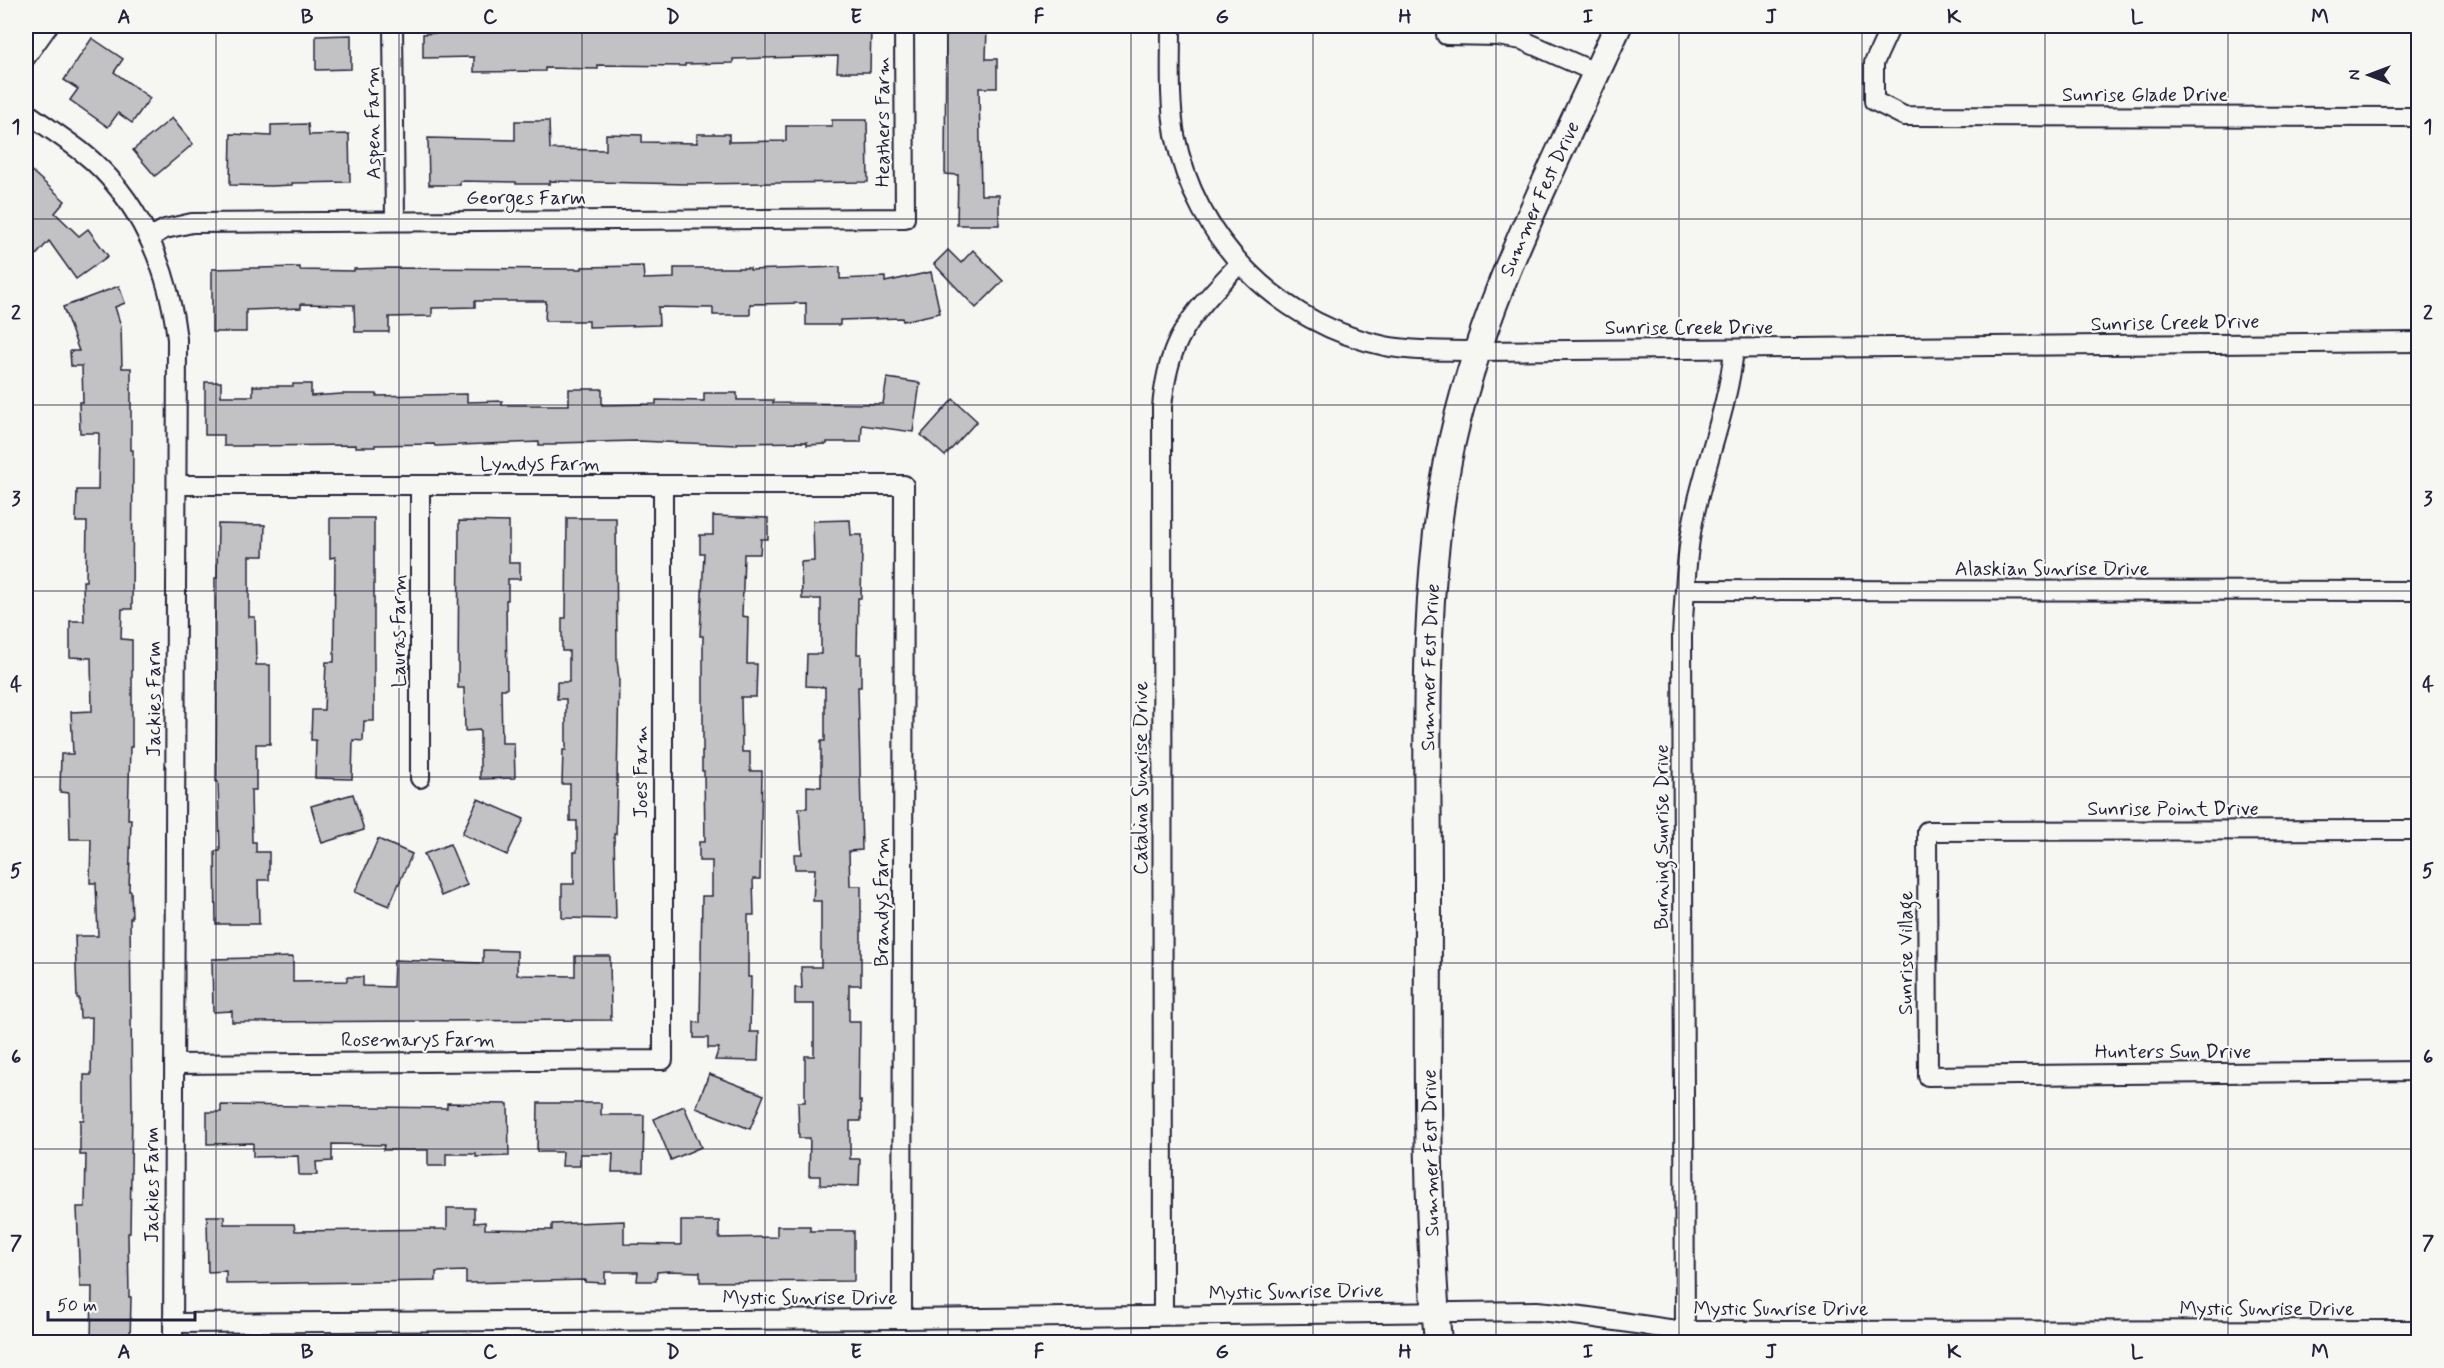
<svg xmlns="http://www.w3.org/2000/svg" width="2444" height="1368" viewBox="0 0 2444 1368" font-family="Mynerve,sans-serif">
<rect width="100%" height="100%" fill="#f6f6f2"/>
<filter id="ink" filterUnits="userSpaceOnUse"><feTurbulence type="fractalNoise" baseFrequency=".0167" numOctaves="2"/><feDisplacementMap in="SourceGraphic" scale="12" xChannelSelector="R" yChannelSelector="G"/><feConvolveMatrix kernelMatrix="1 2 1 2 8 2 1 2 1" color-interpolation-filters="sRGB"/></filter>
<g filter="url(#ink)">
<g fill="#c2c2c4" stroke="#22223b" stroke-width="1.5">
<path d="M 435,26 L 871,26 L 870,72 L 837,72 L 838,56 L 733,59 L 733,63 L 685,64 L 685,66 L 598,65 L 598,69 L 545,68 L 545,71 L 474,72 L 474,57 L 423,58 L 423,34 L 435,33 Z"/>
<path d="M 946,26 L 987,26 L 986,59 L 997,59 L 997,88 L 979,88 L 981,195 L 999,195 L 999,225 L 957,225 L 958,175 L 945,174 Z"/>
<path d="M 351,35 L 351,69 L 316,70 L 316,36 Z"/>
<path d="M 92,38 L 123,59 L 114,72 L 150,98 L 132,123 L 118,113 L 108,127 L 70,100 L 78,89 L 64,80 Z"/>
<path d="M 172,118 L 193,144 L 155,176 L 133,150 Z"/>
<path d="M 832,120 L 867,120 L 868,182 L 688,184 L 550,181 L 550,184 L 516,184 L 516,182 L 460,181 L 460,185 L 429,185 L 428,138 L 515,140 L 515,121 L 549,121 L 550,149 L 606,150 L 606,134 L 642,135 L 642,142 L 697,143 L 697,134 L 729,134 L 729,142 L 786,141 L 786,126 L 832,126 Z"/>
<path d="M 308,124 L 309,135 L 349,134 L 350,182 L 292,183 L 292,185 L 271,186 L 230,185 L 231,134 L 271,136 L 271,125 Z"/>
<path d="M 26,166 L 65,201 L 55,213 L 79,236 L 88,229 L 108,256 L 76,279 L 49,241 L 26,266 Z"/>
<path d="M 948,250 L 961,263 L 973,250 L 1003,281 L 976,308 L 934,264 Z"/>
<path d="M 643,266 L 644,279 L 674,278 L 674,268 L 750,268 L 750,270 L 840,267 L 840,279 L 885,277 L 885,282 L 931,272 L 940,313 L 903,321 L 902,318 L 840,320 L 840,325 L 806,325 L 806,303 L 750,304 L 750,315 L 713,315 L 713,308 L 658,307 L 659,325 L 589,327 L 589,321 L 545,321 L 546,301 L 475,301 L 475,307 L 432,308 L 432,316 L 389,317 L 389,332 L 355,332 L 354,305 L 301,304 L 301,308 L 246,310 L 246,332 L 212,332 L 212,269 L 300,267 L 300,270 L 354,271 L 354,269 L 389,268 L 582,269 L 582,267 Z"/>
<path d="M 119,286 L 125,303 L 115,307 L 121,326 L 122,368 L 131,368 L 131,450 L 133,450 L 132,609 L 122,609 L 121,639 L 132,640 L 132,747 L 130,747 L 128,819 L 131,819 L 129,891 L 131,891 L 132,918 L 130,918 L 132,1108 L 130,1233 L 128,1233 L 129,1297 L 131,1297 L 130,1342 L 91,1342 L 92,1287 L 80,1287 L 77,1207 L 85,1207 L 86,1155 L 80,1155 L 80,1120 L 84,1120 L 84,1075 L 91,1075 L 92,1017 L 80,1018 L 79,998 L 77,998 L 75,936 L 98,936 L 96,883 L 90,883 L 91,839 L 70,839 L 69,793 L 60,792 L 61,754 L 73,754 L 71,712 L 92,711 L 91,658 L 70,657 L 70,621 L 84,621 L 83,581 L 86,581 L 87,522 L 76,522 L 77,490 L 98,490 L 99,433 L 80,433 L 79,402 L 83,402 L 82,366 L 71,366 L 70,351 L 79,351 L 63,307 Z"/>
<path d="M 887,378 L 920,383 L 913,432 L 862,425 L 861,442 L 827,442 L 827,444 L 807,445 L 807,442 L 737,443 L 737,445 L 637,441 L 556,443 L 556,445 L 539,445 L 539,442 L 435,446 L 434,444 L 375,445 L 375,447 L 356,447 L 356,445 L 242,446 L 224,446 L 224,435 L 205,435 L 205,382 L 221,382 L 221,396 L 253,396 L 253,386 L 293,386 L 293,384 L 311,384 L 311,396 L 342,394 L 376,394 L 376,396 L 467,394 L 467,402 L 502,401 L 502,405 L 569,405 L 569,389 L 602,389 L 602,405 L 656,404 L 656,400 L 704,401 L 704,393 L 737,393 L 737,400 L 773,400 L 773,403 L 883,404 Z"/>
<path d="M 953,399 L 977,421 L 945,456 L 921,435 Z"/>
<path d="M 713,516 L 768,518 L 768,539 L 761,539 L 760,554 L 744,554 L 742,616 L 748,617 L 747,664 L 757,664 L 756,697 L 741,697 L 742,752 L 750,752 L 750,771 L 762,771 L 760,879 L 753,879 L 754,915 L 748,915 L 748,977 L 751,977 L 750,1032 L 759,1032 L 758,1061 L 715,1060 L 719,1048 L 708,1048 L 708,1038 L 694,1038 L 694,1022 L 700,1023 L 702,896 L 712,896 L 712,861 L 699,861 L 699,842 L 705,842 L 704,771 L 702,771 L 702,752 L 703,752 L 703,636 L 700,636 L 704,553 L 700,553 L 700,535 L 713,535 Z"/>
<path d="M 330,518 L 374,518 L 374,721 L 364,721 L 363,741 L 353,740 L 352,779 L 315,778 L 316,740 L 311,740 L 312,710 L 324,710 L 326,662 L 334,662 L 335,557 L 330,558 Z"/>
<path d="M 567,518 L 616,518 L 617,660 L 619,679 L 616,834 L 614,834 L 616,919 L 562,918 L 562,884 L 574,884 L 574,852 L 577,852 L 577,821 L 570,821 L 570,784 L 562,784 L 563,750 L 566,750 L 566,699 L 557,699 L 557,682 L 569,682 L 569,651 L 562,651 L 562,618 L 566,618 Z"/>
<path d="M 850,520 L 851,535 L 862,535 L 862,552 L 861,598 L 858,598 L 857,654 L 861,654 L 861,687 L 858,687 L 862,850 L 849,851 L 850,886 L 861,886 L 861,985 L 849,985 L 849,1022 L 860,1022 L 859,1101 L 861,1101 L 861,1121 L 850,1121 L 850,1159 L 860,1159 L 859,1186 L 820,1185 L 820,1176 L 809,1176 L 810,1138 L 799,1138 L 798,1102 L 805,1102 L 805,1056 L 814,1056 L 814,1004 L 795,1004 L 795,988 L 802,988 L 801,967 L 821,967 L 821,901 L 813,901 L 815,869 L 795,869 L 794,854 L 802,854 L 799,808 L 807,808 L 807,786 L 821,787 L 821,741 L 825,741 L 825,687 L 806,686 L 807,654 L 821,654 L 821,599 L 802,599 L 801,562 L 814,561 L 813,521 Z"/>
<path d="M 459,521 L 509,522 L 509,563 L 520,563 L 520,579 L 508,579 L 508,600 L 506,600 L 507,689 L 501,689 L 502,743 L 514,743 L 515,778 L 480,779 L 480,730 L 465,731 L 464,688 L 458,688 Z"/>
<path d="M 218,524 L 265,525 L 264,556 L 249,556 L 249,617 L 255,617 L 256,665 L 270,665 L 270,744 L 256,744 L 256,790 L 251,790 L 252,842 L 256,842 L 256,852 L 269,852 L 269,880 L 258,880 L 259,924 L 216,924 L 215,851 L 220,851 L 218,782 L 216,782 L 217,650 L 215,650 L 215,578 L 217,578 Z"/>
<path d="M 353,794 L 364,830 L 322,843 L 311,806 Z"/>
<path d="M 478,799 L 524,819 L 507,855 L 462,834 Z"/>
<path d="M 378,839 L 412,854 L 389,906 L 355,892 Z"/>
<path d="M 450,844 L 467,885 L 441,896 L 424,854 Z"/>
<path d="M 483,950 L 517,951 L 517,975 L 575,976 L 575,956 L 610,956 L 611,1020 L 232,1022 L 232,1011 L 213,1012 L 212,959 L 293,957 L 293,982 L 347,981 L 347,977 L 363,977 L 363,986 L 393,987 L 394,960 L 483,963 Z"/>
<path d="M 709,1074 L 764,1095 L 750,1129 L 696,1108 Z"/>
<path d="M 447,1103 L 508,1104 L 509,1156 L 476,1157 L 476,1154 L 446,1154 L 446,1166 L 428,1166 L 428,1150 L 383,1150 L 384,1145 L 332,1144 L 332,1161 L 316,1162 L 317,1175 L 299,1175 L 298,1156 L 253,1157 L 253,1143 L 207,1144 L 207,1112 L 221,1112 L 221,1105 L 447,1108 Z"/>
<path d="M 538,1103 L 601,1103 L 601,1115 L 644,1115 L 643,1172 L 612,1172 L 613,1154 L 580,1154 L 580,1166 L 562,1166 L 563,1152 L 537,1152 Z"/>
<path d="M 684,1106 L 701,1147 L 671,1160 L 654,1119 Z"/>
<path d="M 447,1208 L 474,1208 L 474,1223 L 485,1222 L 485,1229 L 552,1230 L 552,1224 L 624,1221 L 624,1244 L 681,1245 L 681,1221 L 719,1221 L 719,1238 L 777,1237 L 777,1226 L 810,1226 L 810,1231 L 854,1231 L 854,1281 L 700,1282 L 700,1272 L 668,1271 L 657,1272 L 656,1281 L 637,1281 L 638,1272 L 605,1272 L 605,1283 L 585,1282 L 585,1280 L 466,1283 L 466,1271 L 436,1272 L 436,1281 L 226,1284 L 226,1271 L 208,1272 L 207,1216 L 224,1216 L 224,1224 L 294,1224 L 295,1231 L 447,1229 Z"/>
</g>
<g fill="none" stroke-linecap="round" stroke-linejoin="round">
<g stroke="#22223b" stroke-width="22">
<g id="street">
<path d="M 393,26 L 395,220"/>
<path d="M 1171,26 C 1171,62 1169,99 1175,135 C 1196,241 1280,324 1385,346 C 1415,352 1446,350 1476,351 L 2418,342"/>
<path d="M 1891,26 L 1874,63 L 1874,101 L 1904,116 L 2418,117"/>
<path d="M 1446,35 L 1498,36 L 1522,40 L 1597,73"/>
<path d="M 26,57 L 48,26"/>
<path d="M 26,112 C 44,125 64,138 82,152 C 139,197 169,269 177,339 L 173,1342"/>
<path d="M 149,238 L 165,229 L 192,223 L 905,218 L 904,26"/>
<path d="M 177,485 L 904,485 L 902,1319"/>
<path d="M 1685,590 L 2418,591"/>
<path d="M 420,778 L 420,485"/>
<path d="M 2418,830 L 1927,831 L 1928,1076 L 2418,1071"/>
<path d="M 174,1064 L 663,1060 L 663,485"/>
<path d="M 1163,1315 L 1162,407 C 1164,387 1167,367 1175,348 C 1188,316 1216,289 1239,264"/>
<path d="M 173,1323 L 902,1319 L 1537,1311 C 1587,1315 1635,1325 1685,1331 L 2418,1330"/>
<path d="M 1685,1331 L 1682,636 C 1685,593 1686,546 1697,504 C 1709,452 1729,402 1734,349"/>
</g>
</g>
<g stroke="#22223b" stroke-width="30">
<g id="secondary">
<path id="s1" d="M 1438,1342 C 1425,1191 1428,1039 1428,888 C 1428,746 1421,601 1448,461 C 1478,307 1554,167 1618,26"/>
</g>
</g>
<use href="#street" stroke="#f6f6f2" stroke-width="18"/>
<use href="#secondary" stroke="#f6f6f2" stroke-width="26"/>
</g>
</g>
<path fill="none" stroke="#22223b" stroke-width="1.5" stroke-opacity="0.55" d="M 216,26 L 216,1342M 399,26 L 399,1342M 582,26 L 582,1342M 765,26 L 765,1342M 948,26 L 948,1342M 1131,26 L 1131,1342M 1313,26 L 1313,1342M 1496,26 L 1496,1342M 1679,26 L 1679,1342M 1862,26 L 1862,1342M 2045,26 L 2045,1342M 2228,26 L 2228,1342M 26,219 L 2418,219M 26,405 L 2418,405M 26,591 L 2418,591M 26,777 L 2418,777M 26,963 L 2418,963M 26,1149 L 2418,1149"/>
<g text-anchor="middle" stroke-width="4.5" stroke-linejoin="round" paint-order="stroke">
<g font-size="20" fill="#22223b" stroke="#f6f6f2">
<text x="2145" y="101">Sunrise Glade Drive</text>
<text transform="translate(882 122) rotate(-90)" y="7">Heathers Farm</text>
<text transform="translate(372 123) rotate(-91)" y="7">Aspen Farm</text>
<text x="526" y="204">Georges Farm</text>
<text dy="7" stroke="none"><textPath href="#s1" startOffset="1161">Summer Fest Drive</textPath></text>
<text transform="translate(2175 322) rotate(-1)" y="7">Sunrise Creek Drive</text>
<text x="1689" y="334">Sunrise Creek Drive</text>
<text x="540" y="470">Lyndys Farm</text>
<text x="2052" y="575">Alaskian Sunrise Drive</text>
<text transform="translate(398 631) rotate(-90)" y="7">Lauras Farm</text>
<text dy="7" stroke="none"><textPath href="#s1" startOffset="675">Summer Fest Drive</textPath></text>
<text transform="translate(153 699) rotate(-90)" y="7">Jackies Farm</text>
<text transform="translate(640 772) rotate(-90)" y="7">Joes Farm</text>
<text transform="translate(1140 778) rotate(-90)" y="7">Catalina Sunrise Drive</text>
<text x="2173" y="815">Sunrise Point Drive</text>
<text transform="translate(1661 837) rotate(-90)" y="7">Burning Sunrise Drive</text>
<text transform="translate(881 902) rotate(-90)" y="7">Brandys Farm</text>
<text transform="translate(1905 953) rotate(-90)" y="7">Sunrise Village</text>
<text x="418" y="1046">Rosemarys Farm</text>
<text x="2173" y="1058">Hunters Sun Drive</text>
<text transform="translate(1430 1153) rotate(-91)" y="7">Summer Fest Drive</text>
<text transform="translate(151 1185) rotate(-90)" y="7">Jackies Farm</text>
<text transform="translate(1296 1291) rotate(-1)" y="7">Mystic Sunrise Drive</text>
<text x="810" y="1304">Mystic Sunrise Drive</text>
<text x="1781" y="1315">Mystic Sunrise Drive</text>
<text x="2267" y="1315">Mystic Sunrise Drive</text>
</g>
</g>
<rect width="2444" height="1368" fill="none" stroke="#f6f6f2" stroke-width="66"/>
<g transform="translate(2369 75) rotate(270)" stroke="#f6f6f2" stroke-width="4.5" paint-order="stroke">
<path d="M0-4.5L10 22L0 15L-10 22Z" fill="#22223b"/>
<text y="-9" font-size="16" font-weight="bold" text-anchor="middle" fill="#22223b">N</text>
</g>
<path d="M48 1311v9h147v-9" fill="none" stroke="#22223b" stroke-width="3"/>
<text x="57" y="1311" font-size="18" fill="#22223b" stroke="#f6f6f2" stroke-width="4.5" paint-order="stroke">50 m</text>
<rect x="33" y="33" width="2378" height="1302" fill="none" stroke="#22223b" stroke-width="2"/>
<g font-size="20" text-anchor="middle" font-weight="bold" fill="#22223b">
<text x="124" y="23">A</text>
<text x="307" y="23">B</text>
<text x="490" y="23">C</text>
<text x="673" y="23">D</text>
<text x="856" y="23">E</text>
<text x="1039" y="23">F</text>
<text x="1222" y="23">G</text>
<text x="1405" y="23">H</text>
<text x="1588" y="23">I</text>
<text x="1771" y="23">J</text>
<text x="1954" y="23">K</text>
<text x="2137" y="23">L</text>
<text x="2320" y="23">M</text>
<text x="16" y="133">1</text>
<text x="2428" y="133">1</text>
<text x="16" y="319">2</text>
<text x="2428" y="319">2</text>
<text x="16" y="505">3</text>
<text x="2428" y="505">3</text>
<text x="16" y="691">4</text>
<text x="2428" y="691">4</text>
<text x="16" y="877">5</text>
<text x="2428" y="877">5</text>
<text x="16" y="1063">6</text>
<text x="2428" y="1063">6</text>
<text x="16" y="1249">7</text>
<text x="2428" y="1249">7</text>
<text x="124" y="1358">A</text>
<text x="307" y="1358">B</text>
<text x="490" y="1358">C</text>
<text x="673" y="1358">D</text>
<text x="856" y="1358">E</text>
<text x="1039" y="1358">F</text>
<text x="1222" y="1358">G</text>
<text x="1405" y="1358">H</text>
<text x="1588" y="1358">I</text>
<text x="1771" y="1358">J</text>
<text x="1954" y="1358">K</text>
<text x="2137" y="1358">L</text>
<text x="2320" y="1358">M</text>
</g>
</svg>
